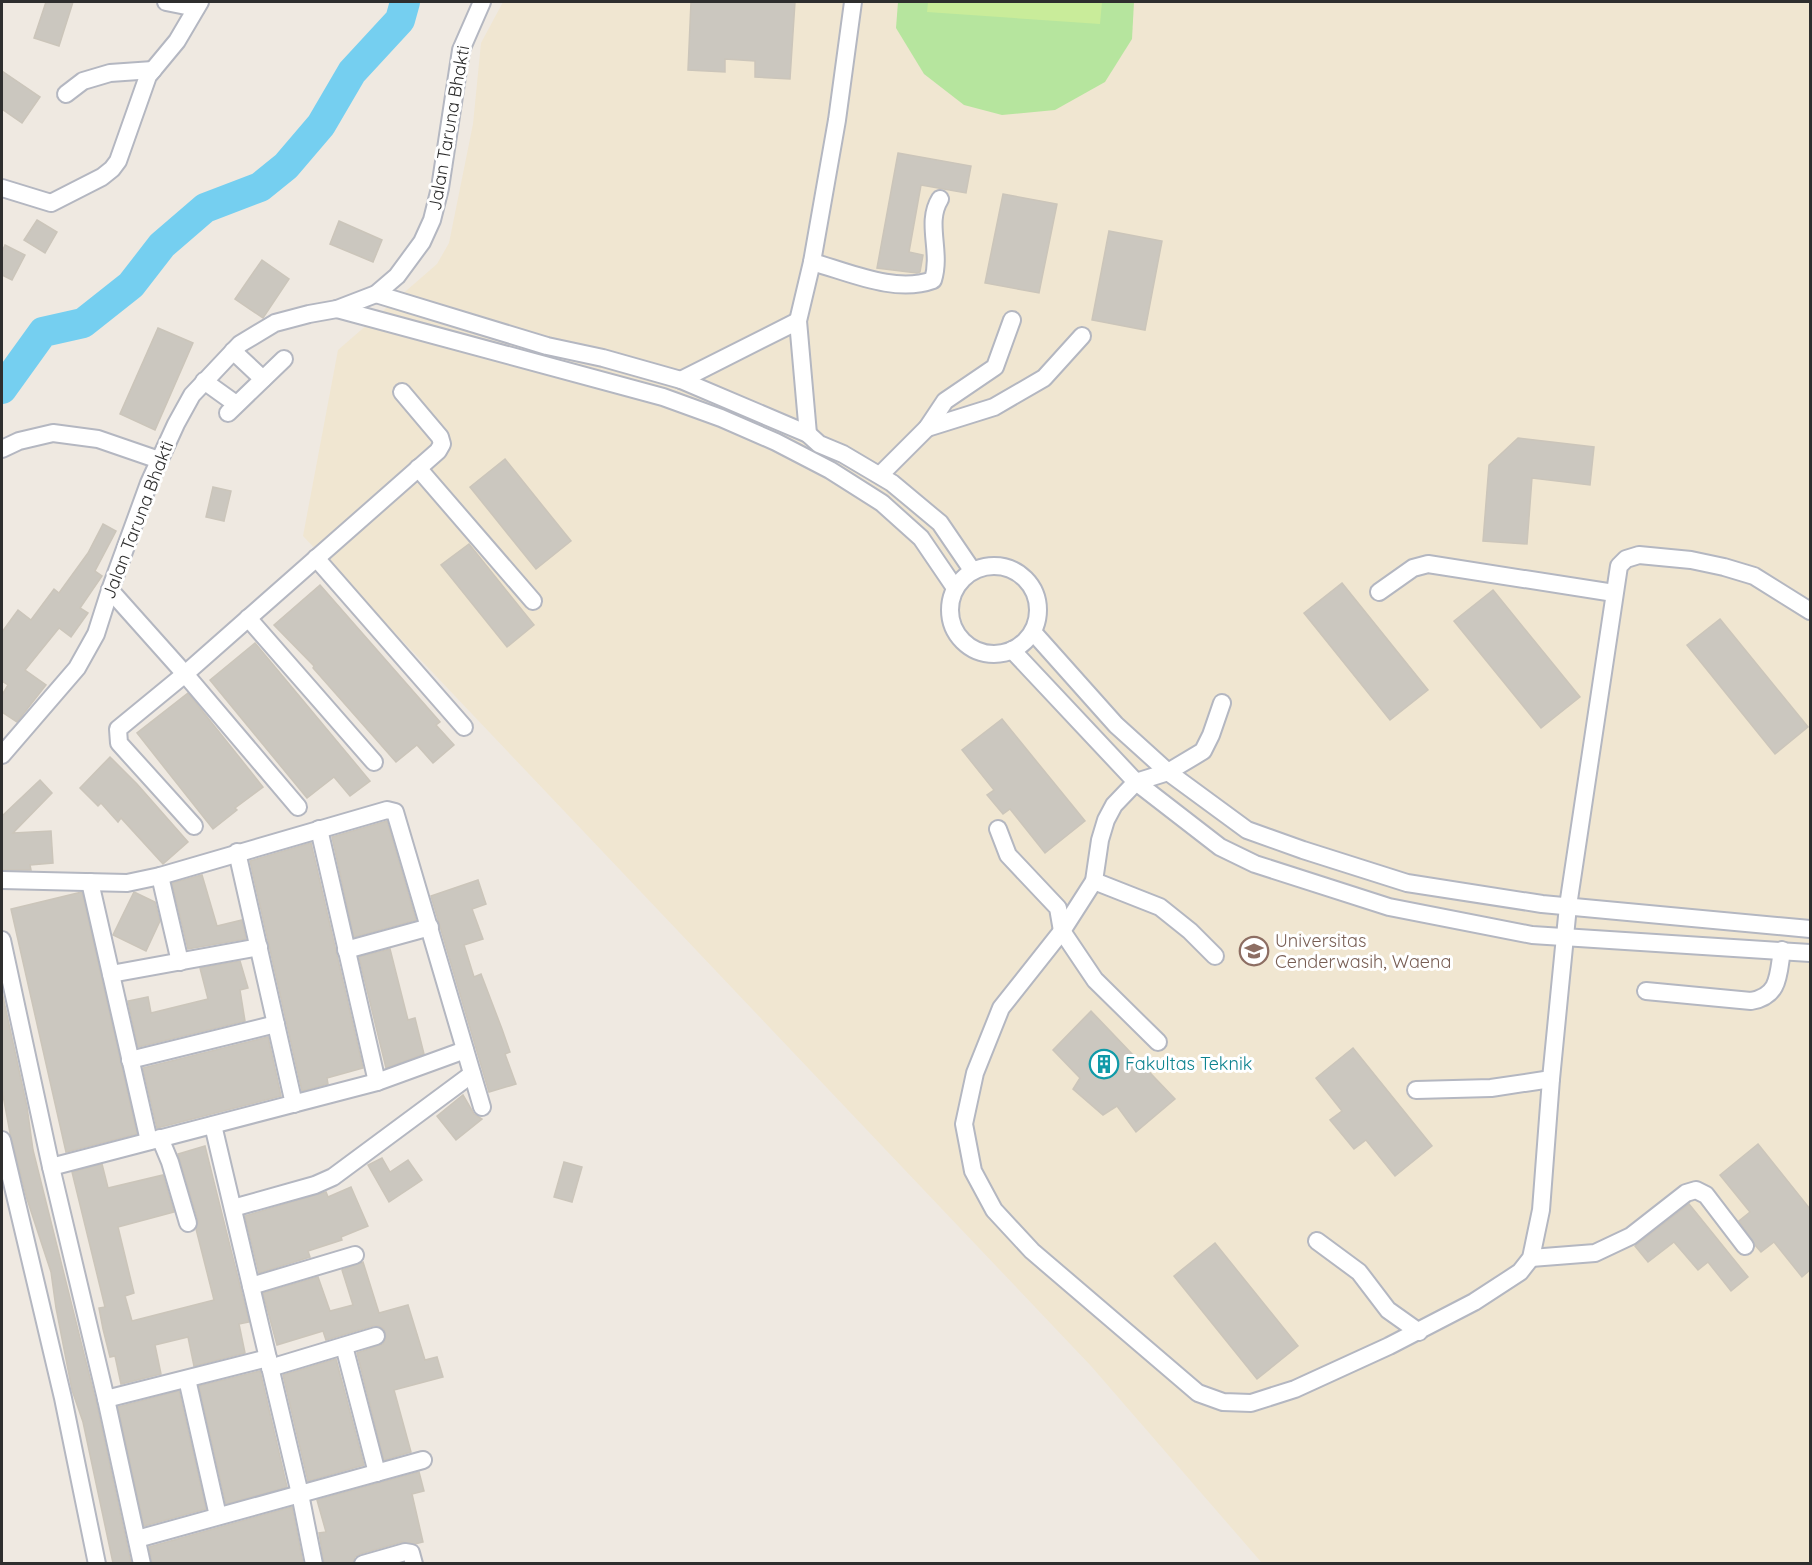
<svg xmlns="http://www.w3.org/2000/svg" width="1812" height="1565" viewBox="0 0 1812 1565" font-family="Quicksand,sans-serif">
<rect width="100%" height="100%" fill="#efe9e1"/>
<path fill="#f0e6d1" d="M 503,2 L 1810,2 L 1810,1563 L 1262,1563 L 1091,1366 L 303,536 L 338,350 L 437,264 L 449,243 L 473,124 L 481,43 Z"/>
<path fill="#b6e59e" d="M 898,2 L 1134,2 L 1132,39 L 1105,82 L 1055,110 L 1002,115 L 964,105 L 924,74 L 896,28 Z"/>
<path fill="#c9ec9a" d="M 928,2 L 1102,2 L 1100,24 L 927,12 Z"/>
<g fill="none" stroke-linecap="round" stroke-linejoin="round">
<path stroke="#75cff0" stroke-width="30" d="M 2,389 L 43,332 L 83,323 L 131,285 L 162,245 L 205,208 L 260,187 L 286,166 L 321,125 L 352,72 L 400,20 L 405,2"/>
</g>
<g fill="#cbc7bf" stroke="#cbc5ba" stroke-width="1.5">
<path d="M 46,2 L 73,2 L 59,46 L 34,38 Z"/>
<path d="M 691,2 L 795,2 L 790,79 L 755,77 L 755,61 L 725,59 L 725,72 L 688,70 Z"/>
<path d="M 2,71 L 40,97 L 22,123 L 2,109 Z"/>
<path d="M 898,153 L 971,166 L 966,193 L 921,185 L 909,252 L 923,255 L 920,272 L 917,273 L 877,268 Z"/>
<path d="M 1003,194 L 1057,204 L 1039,293 L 985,283 Z"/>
<path d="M 37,220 L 57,232 L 45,253 L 24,240 Z"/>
<path d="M 339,221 L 382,240 L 373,262 L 330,244 Z"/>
<path d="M 1109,231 L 1162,241 L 1145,330 L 1092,320 Z"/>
<path d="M 5,245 L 25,255 L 12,280 L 2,275 L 2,252 Z"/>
<path d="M 262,260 L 289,279 L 263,318 L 235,299 Z"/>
<path d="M 158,328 L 193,343 L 155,430 L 120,414 Z"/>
<path d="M 1518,438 L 1594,447 L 1590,485 L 1532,478 L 1527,544 L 1483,541 L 1489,465 Z"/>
<path d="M 505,459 L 571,541 L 536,569 L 470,487 Z"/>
<path d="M 213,487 L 231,491 L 224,521 L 206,517 Z"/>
<path d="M 103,524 L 116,531 L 95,571 L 102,576 L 80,608 L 88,613 L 71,637 L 59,628 L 25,670 L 46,685 L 17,722 L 2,712 L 2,695 L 8,685 L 2,681 L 2,632 L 18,610 L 31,620 L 54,589 L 59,593 L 88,553 Z"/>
<path d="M 469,544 L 534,625 L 507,647 L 441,565 Z"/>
<path d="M 1342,583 L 1428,690 L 1390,720 L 1304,613 Z"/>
<path d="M 320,585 L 440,722 L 436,725 L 454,745 L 433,763 L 417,745 L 396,762 L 313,668 L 314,666 L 274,625 Z"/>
<path d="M 1493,590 L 1580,697 L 1541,728 L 1454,621 Z"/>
<path d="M 1720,619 L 1808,727 L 1775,754 L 1687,645 Z"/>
<path d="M 255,643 L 370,781 L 350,796 L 334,777 L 307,798 L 210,680 Z"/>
<path d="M 188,693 L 263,787 L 235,808 L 237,810 L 213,829 L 137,733 Z"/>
<path d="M 1002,719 L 1085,821 L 1045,853 L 1010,809 L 1003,814 L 987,795 L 994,790 L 962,750 Z"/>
<path d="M 110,757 L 137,784 L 188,842 L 163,864 L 121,818 L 118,822 L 101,803 L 98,806 L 80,788 Z"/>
<path d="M 40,780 L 52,793 L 13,833 L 51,831 L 53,863 L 30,865 L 31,870 L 2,870 L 2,816 Z"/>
<path d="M 387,821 L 416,920 L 354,937 L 332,837 Z"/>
<path d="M 311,843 L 363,1068 L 327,1078 L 328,1084 L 302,1091 L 250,861 Z"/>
<path d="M 202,875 L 217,926 L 242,920 L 246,939 L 188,949 L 172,883 Z"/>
<path d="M 478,880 L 486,904 L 472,909 L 483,939 L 464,945 L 474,977 L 481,974 L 502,1029 L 510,1052 L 505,1054 L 516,1084 L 489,1092 L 431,896 Z"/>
<path d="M 82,892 L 137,1134 L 66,1152 L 11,909 Z"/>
<path d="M 134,892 L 155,902 L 160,921 L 146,951 L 113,935 Z"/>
<path d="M 390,949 L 408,1020 L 415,1018 L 424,1054 L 386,1068 L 359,957 Z"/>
<path d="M 240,961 L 248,988 L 240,990 L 245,1021 L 138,1047 L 128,1001 L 148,997 L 151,1013 L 208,999 L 200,968 Z"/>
<path d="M 2,992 L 27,1107 L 33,1150 L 97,1406 L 131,1563 L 113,1563 L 83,1422 L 72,1390 L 56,1308 L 51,1272 L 27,1199 L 10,1133 L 2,1090 Z"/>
<path d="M 1091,1011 L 1175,1099 L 1136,1132 L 1117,1106 L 1103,1115 L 1073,1089 L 1080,1078 L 1053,1050 Z"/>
<path d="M 268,1037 L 281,1096 L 157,1128 L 143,1068 Z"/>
<path d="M 1353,1048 L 1432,1146 L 1395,1176 L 1366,1140 L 1354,1149 L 1330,1120 L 1342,1111 L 1316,1078 Z"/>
<path d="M 463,1095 L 474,1114 L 482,1119 L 456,1140 L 437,1116 Z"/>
<path d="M 1758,1144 L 1810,1209 L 1810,1270 L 1802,1277 L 1774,1242 L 1761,1252 L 1755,1245 L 1739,1221 L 1750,1212 L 1720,1175 Z"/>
<path d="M 205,1146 L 249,1322 L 239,1324 L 245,1353 L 194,1366 L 188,1337 L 155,1345 L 161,1374 L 121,1384 L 115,1356 L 110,1357 L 103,1329 L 99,1308 L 105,1307 L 72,1172 L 102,1164 L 108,1188 L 163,1175 L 174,1212 L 118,1227 L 134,1293 L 125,1296 L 132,1321 L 214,1300 L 196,1229 L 198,1220 L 178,1154 Z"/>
<path d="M 382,1158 L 390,1172 L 408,1160 L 422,1180 L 389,1202 L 368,1165 Z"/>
<path d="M 564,1162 L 582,1167 L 572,1202 L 554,1197 Z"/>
<path d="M 351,1187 L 368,1226 L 341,1237 L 342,1240 L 308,1251 L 310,1257 L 259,1273 L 245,1216 L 326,1192 L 328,1197 Z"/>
<path d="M 1689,1204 L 1748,1277 L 1731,1291 L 1708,1262 L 1698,1270 L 1674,1242 L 1648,1262 L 1635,1246 Z"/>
<path d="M 1215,1243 L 1298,1346 L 1257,1379 L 1174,1276 Z"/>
<path d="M 363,1262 L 379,1313 L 408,1305 L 425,1360 L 437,1357 L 443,1377 L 394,1390 L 411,1452 L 384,1460 L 357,1353 L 383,1344 L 386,1338 L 384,1329 L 379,1326 L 373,1326 L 326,1340 L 323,1331 L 277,1345 L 263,1293 L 318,1277 L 330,1311 L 353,1305 L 342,1270 Z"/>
<path d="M 336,1359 L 364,1465 L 308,1481 L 283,1375 Z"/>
<path d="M 260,1371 L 287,1487 L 226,1504 L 199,1386 Z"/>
<path d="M 179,1391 L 206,1509 L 144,1526 L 118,1407 Z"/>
<path d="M 419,1472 L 424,1491 L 412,1494 L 423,1542 L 415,1544 L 402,1542 L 360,1554 L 355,1557 L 353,1563 L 324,1563 L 319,1533 L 326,1532 L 317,1500 Z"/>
<path d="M 292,1507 L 303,1563 L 152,1563 L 149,1547 Z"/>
</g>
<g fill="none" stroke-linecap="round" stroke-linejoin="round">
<g stroke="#b4b7c1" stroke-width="20">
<g id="minor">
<path d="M 166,2 L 196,8"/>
<path d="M 66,94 L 83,81 L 110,73 L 153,70"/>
<path d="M 2,188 L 51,203 L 102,177 L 112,169 L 118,161 L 148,76 L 177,41 L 200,2"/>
<path d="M 812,262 C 849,272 895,294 933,280 C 942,251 925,223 940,199"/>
<path d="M 376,294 L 547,346 L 603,358 L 681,380 L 808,434 L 819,444 L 843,454 L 892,483 L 940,523 L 972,570"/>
<path d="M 337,309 L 663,397 L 721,418 L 776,442 L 830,470 L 882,503 L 921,538 L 955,588"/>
<path d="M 233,351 L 263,379"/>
<path d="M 681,380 L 798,321"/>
<path d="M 204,381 L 236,404"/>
<path d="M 228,413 L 284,359"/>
<path d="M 927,428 L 994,407 L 1044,378 L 1082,336"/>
<path d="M 808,434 L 798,321 L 812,262 L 837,120 L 853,2"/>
<path d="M 2,449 L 19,441 L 53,433 L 98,439 L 159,460"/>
<path d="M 418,468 L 533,601"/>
<path d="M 880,475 L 927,428 L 945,401 L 995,367 L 1012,320"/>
<path d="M 316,558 L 464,727"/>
<circle cx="994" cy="610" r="44"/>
<path d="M 110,590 L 185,674 L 298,807"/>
<path d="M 1379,592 L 1413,568 L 1428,564 L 1614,593"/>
<path d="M 248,618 L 374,762"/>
<path d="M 1033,632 L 1116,725 L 1168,772 L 1247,830 L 1303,850 L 1407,883 L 1542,904 L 1810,929"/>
<path d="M 1012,650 L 1136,782 L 1220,847 L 1255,864 L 1389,907 L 1532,935 L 1810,953"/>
<path d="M 1222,703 L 1211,735 L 1203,751 L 1168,772 L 1136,782 L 1114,805 L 1106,820 L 1100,840 L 1094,881 L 1062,931 L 1001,1008 L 975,1073 L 964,1124 L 973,1171 L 994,1210 L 1032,1251 L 1198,1393 L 1223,1402 L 1251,1403 L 1295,1389 L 1389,1346 L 1474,1302 L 1520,1272 L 1531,1258 L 1541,1210 L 1551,1079 L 1568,906 L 1619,566 L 1626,559 L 1639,555 L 1691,560 L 1724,567 L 1754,576 L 1810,611"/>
<path d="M 2,755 L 77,668 L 96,634 L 110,590 L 149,483 L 176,424 L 192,395 L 240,344 L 275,323 L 309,314 L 337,309 L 376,294 L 397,276 L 422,242 L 432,220 L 440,188 L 461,50 L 482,2"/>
<path d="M 194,826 L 119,743 L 118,729 L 185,674 L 438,451 L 442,444 L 440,437 L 402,392"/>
<path d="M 319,829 L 377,1082"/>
<path d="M 998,829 L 1008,855 L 1058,908 L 1062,931 L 1095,980 L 1158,1042"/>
<path d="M 237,852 L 294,1104"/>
<path d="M 160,876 L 180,962"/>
<path d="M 2,880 L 127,883 L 160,876 L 387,810 L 395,812 L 482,1107"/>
<path d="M 1094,881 L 1160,907 L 1190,931 L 1215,956"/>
<path d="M 90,882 L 149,1141"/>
<path d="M 2,940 L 51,1167 L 106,1399 L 142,1564"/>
<path d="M 346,950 L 430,927"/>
<path d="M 111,974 L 259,947"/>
<path d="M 1646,991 L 1751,1001 C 1780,996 1778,975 1782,950"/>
<path d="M 130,1060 L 276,1024"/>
<path d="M 1416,1090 L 1491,1088 L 1551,1079"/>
<path d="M 213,1125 L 300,1494 L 314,1564"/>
<path d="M 160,1138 L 170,1162 L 188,1223"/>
<path d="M 2,1140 L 63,1398 L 97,1564"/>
<path d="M 51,1167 L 377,1082 L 465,1050"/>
<path d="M 233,1208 L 315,1185 L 333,1177 L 472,1074"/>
<path d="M 1317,1241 L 1359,1272 L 1388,1310 L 1419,1332"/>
<path d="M 1531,1258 L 1595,1253 L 1631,1236 L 1686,1193 L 1696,1190 L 1706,1195 L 1745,1246"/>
<path d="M 251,1286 L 355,1255"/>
<path d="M 344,1346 L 377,1473"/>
<path d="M 270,1368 L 376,1336"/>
<path d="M 187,1379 L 218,1516"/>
<path d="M 106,1399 L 268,1358"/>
<path d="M 137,1539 L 423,1460"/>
<path d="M 363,1564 L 405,1552 L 411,1553 L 414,1564"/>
</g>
</g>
<use href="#minor" stroke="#fff" stroke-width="16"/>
</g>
<defs>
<g id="university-ring" transform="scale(1.5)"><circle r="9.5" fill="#fff" stroke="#8d6e63" stroke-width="1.5"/><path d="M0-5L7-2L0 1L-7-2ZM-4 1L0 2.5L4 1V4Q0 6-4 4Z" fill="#8d6e63"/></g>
<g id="building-ring" transform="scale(1.5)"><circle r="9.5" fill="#fff" stroke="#0f9aa8" stroke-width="1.5"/><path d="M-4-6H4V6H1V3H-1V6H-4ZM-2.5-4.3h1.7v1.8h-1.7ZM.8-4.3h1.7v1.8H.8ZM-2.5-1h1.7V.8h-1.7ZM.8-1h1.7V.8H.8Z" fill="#0f9aa8"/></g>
</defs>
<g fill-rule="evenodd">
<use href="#university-ring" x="1254" y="951"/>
<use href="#building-ring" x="1104" y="1064"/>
</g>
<g text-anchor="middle" stroke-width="6" stroke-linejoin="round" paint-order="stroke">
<g font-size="18" fill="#2e2e2e" stroke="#fff">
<text transform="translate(449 128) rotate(-80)" y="6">Jalan Taruna Bhakti</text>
<text transform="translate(138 520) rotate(-69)" y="6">Jalan Taruna Bhakti</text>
</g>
<g font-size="18" fill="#785e54" stroke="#fff" text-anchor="start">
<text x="1275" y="947">Universitas<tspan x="1275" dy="21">Cenderwasih, Waena</tspan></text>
</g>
<g font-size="18" fill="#0d838f" stroke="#fff" text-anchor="start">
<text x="1125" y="1070">Fakultas Teknik</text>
</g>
</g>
<rect width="1812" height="1565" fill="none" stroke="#2e2e2e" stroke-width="6"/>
</svg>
